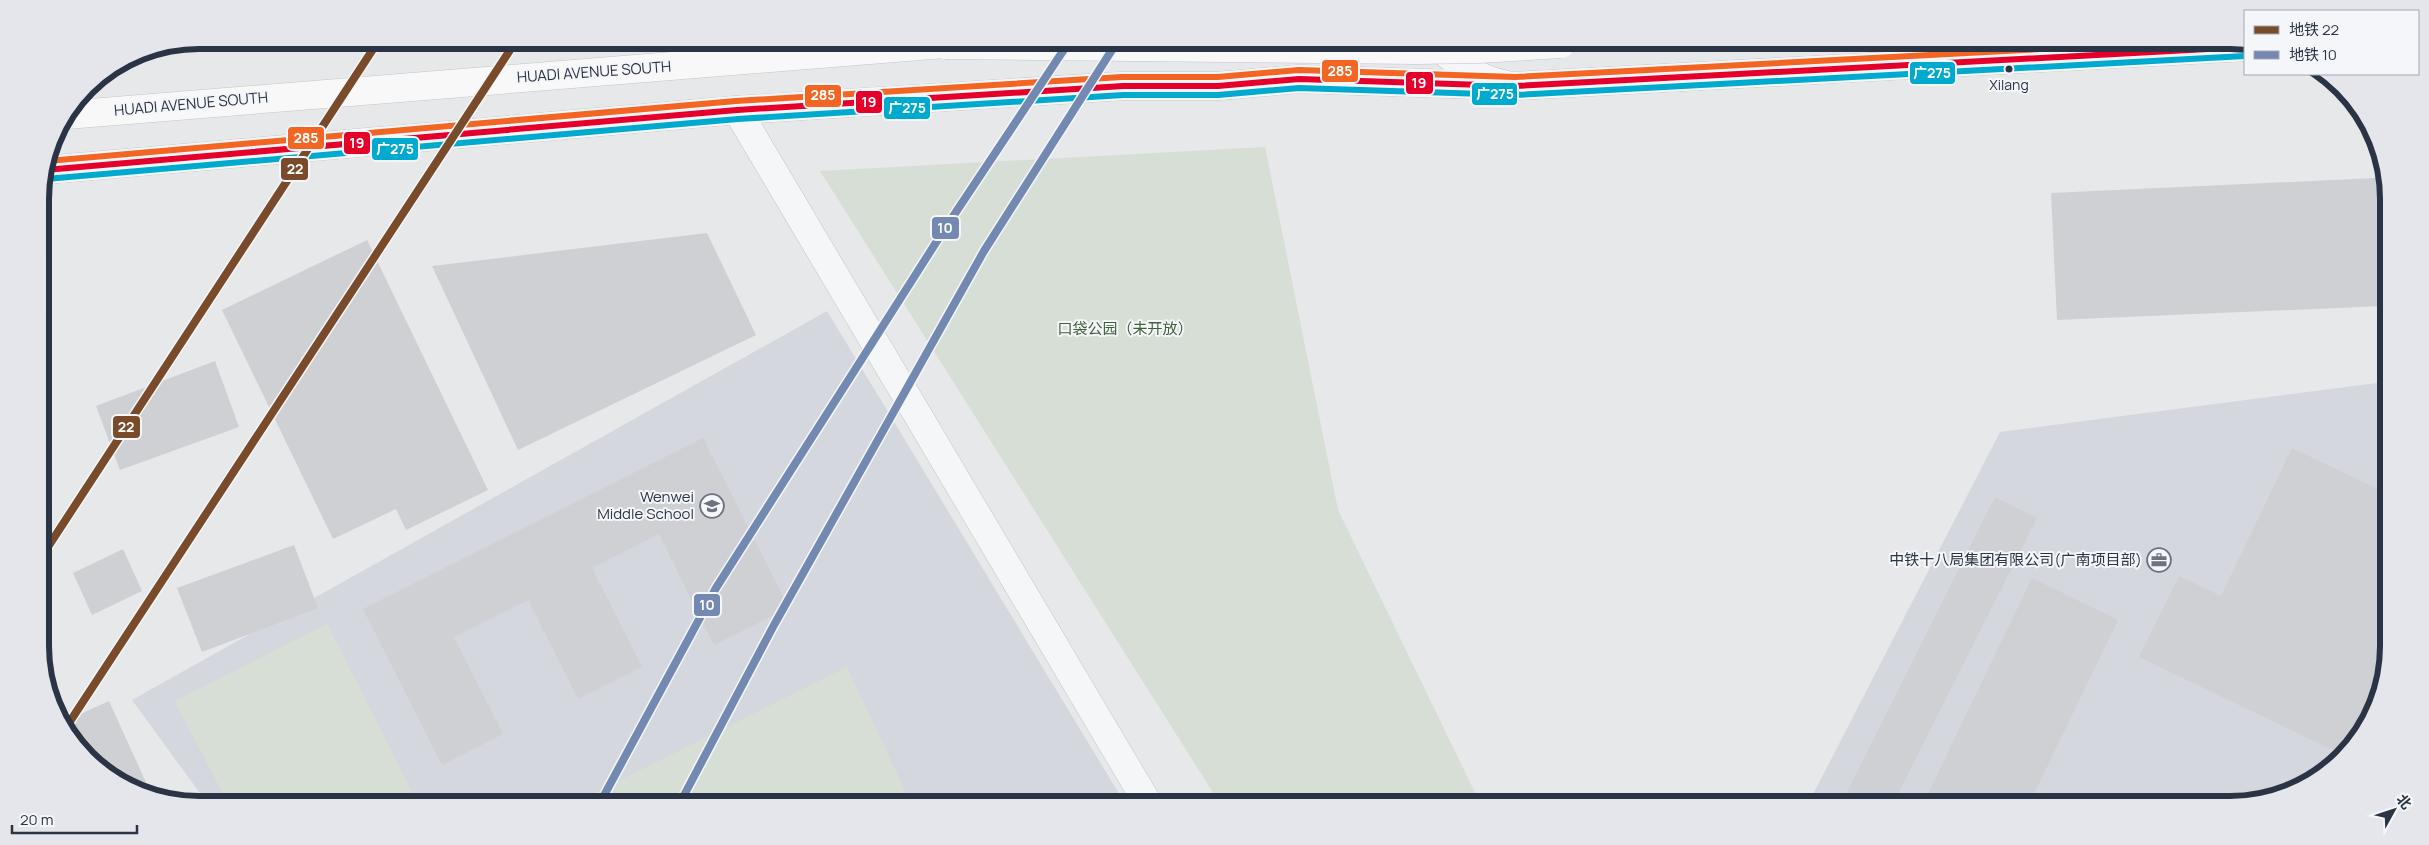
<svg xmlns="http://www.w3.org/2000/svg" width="2429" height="845" viewBox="0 0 2429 845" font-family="Manrope,'Noto Sans SC',sans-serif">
<rect width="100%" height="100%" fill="#e6e8ea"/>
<g fill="#d4d7dd">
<path d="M 827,311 L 1124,802 L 205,800 L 132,700 Z"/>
<path d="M 2385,382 L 2384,688 L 2362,735 L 2327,772 L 2282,797 L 2241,805 L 1808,804 L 2000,432 Z"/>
</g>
<g fill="#d6ded6">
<path d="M 1265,147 L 1338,510 L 1480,803 L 1219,802 L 820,171 Z"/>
<path d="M 327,624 L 416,800 L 226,800 L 175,701 Z"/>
<path d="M 847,667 L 910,801 L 578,801 Z"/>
</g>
<g fill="#ced0d3">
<path d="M 2376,178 L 2382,306 L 2057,320 L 2051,193 Z"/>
<path d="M 707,233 L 756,335 L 518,450 L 432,266 Z"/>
<path d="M 367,240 L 488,490 L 406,530 L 396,509 L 333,539 L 222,310 Z"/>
<path d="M 215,361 L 239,427 L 120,470 L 96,406 Z"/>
<path d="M 703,438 L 789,608 L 714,645 L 659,534 L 592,568 L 642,667 L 578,699 L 528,600 L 454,637 L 503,734 L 442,765 L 363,609 Z"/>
<path d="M 2292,448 L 2384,492 L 2384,688 L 2362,735 L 2343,755 L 2139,657 L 2179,576 L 2221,596 Z"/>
<path d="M 1995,497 L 2037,518 L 1893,804 L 1841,804 Z"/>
<path d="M 294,545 L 318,608 L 202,652 L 177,588 Z"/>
<path d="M 123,549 L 142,591 L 92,615 L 73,573 Z"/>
<path d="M 2032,578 L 2118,620 L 2029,804 L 1923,804 Z"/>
<path d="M 109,701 L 153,798 L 119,784 L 79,751 L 65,721 Z"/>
</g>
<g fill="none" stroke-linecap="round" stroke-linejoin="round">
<g stroke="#c4c6c8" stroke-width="29">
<g id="minor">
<path d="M 1433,43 C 1454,60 1477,80 1504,84"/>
<path d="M 737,110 L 1147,802"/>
</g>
</g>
<g stroke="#c2c5c8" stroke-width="29">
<g id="major">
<path d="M 66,115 L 969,42"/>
<path d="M 45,170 L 737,110 L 1123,86 L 1218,86 L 1299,79 L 1515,86 L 2245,47"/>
</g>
</g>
<use href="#minor" stroke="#f5f6f7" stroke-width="28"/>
<use href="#major" stroke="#f8f8f8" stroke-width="28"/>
<g stroke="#c2c5c8" stroke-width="29" stroke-linecap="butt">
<path id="major-bridge" d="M 945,45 L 1417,50 L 1479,49 L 1561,44"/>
</g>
<use href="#major-bridge" stroke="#f8f8f8" stroke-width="28"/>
<g stroke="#f4f6f9" stroke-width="10">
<path id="bus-1" d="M 45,170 L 737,110 L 1123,86 L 1218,86 L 1299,79 L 1515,86 L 2245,47"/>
</g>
<g stroke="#f4f6f9" stroke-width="10">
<path id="bus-2" d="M 46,179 L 738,119 L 1123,95 L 1218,95 L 1299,88 L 1515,95 L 2245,56"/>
</g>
<g stroke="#f4f6f9" stroke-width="10">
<path id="bus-3" d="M 48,161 L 736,101 L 1122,77 L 1218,77 L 1299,70 L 1515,77 L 2117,45"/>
</g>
<use href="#bus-1" stroke="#e4002b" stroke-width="6"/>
<use href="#bus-2" stroke="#00a9ce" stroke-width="6"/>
<use href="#bus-3" stroke="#f26522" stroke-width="6"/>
<g stroke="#f4f6f9" stroke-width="11">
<g id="metro-1">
<path d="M 42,556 L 379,40"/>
<path d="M 67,726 L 516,41"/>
</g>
</g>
<g stroke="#f4f6f9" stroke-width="11">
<g id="metro-2">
<path d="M 601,801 L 716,588 L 944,230 L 1069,42"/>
<path d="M 681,801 L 774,625 L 984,251 L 1117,42"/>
</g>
</g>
<use href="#metro-1" stroke="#7a4b2a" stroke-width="8"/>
<use href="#metro-2" stroke="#7389b2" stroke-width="8"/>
</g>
<defs>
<g id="school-ring" transform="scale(1.25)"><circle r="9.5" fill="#f4f6f9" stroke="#6c737f" stroke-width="1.5"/><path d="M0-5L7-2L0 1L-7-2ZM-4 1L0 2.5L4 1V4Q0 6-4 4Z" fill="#6c737f"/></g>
<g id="office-ring" transform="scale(1.25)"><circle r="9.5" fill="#f4f6f9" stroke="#6c737f" stroke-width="1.5"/><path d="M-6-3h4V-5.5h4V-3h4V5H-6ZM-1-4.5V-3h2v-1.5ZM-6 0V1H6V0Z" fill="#6c737f"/></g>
</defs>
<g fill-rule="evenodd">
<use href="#school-ring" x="712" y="506"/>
<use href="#office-ring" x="2159" y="560"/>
</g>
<circle fill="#2b3445" stroke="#f4f6f9" stroke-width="2" cx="2009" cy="69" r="4.5"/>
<g text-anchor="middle" stroke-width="4" stroke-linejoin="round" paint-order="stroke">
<g font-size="14" fill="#2b3445" stroke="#f4f6f9">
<text x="2009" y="90">Xilang</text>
</g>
<g font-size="15" fill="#2b3445" stroke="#f4f6f9">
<text transform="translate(594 72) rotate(-4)" y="5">HUADI AVENUE SOUTH</text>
<text transform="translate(191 104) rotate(-5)" y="5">HUADI AVENUE SOUTH</text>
</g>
<g font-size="15" fill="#3f6138" stroke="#f4f6f9">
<text x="1125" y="334">口袋公园（未开放）</text>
</g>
<g font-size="15" fill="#2b3445" stroke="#f4f6f9" text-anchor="end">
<text x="694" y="502">Wenwei<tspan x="694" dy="17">Middle School</tspan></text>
<text x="2142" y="565">中铁十八局集团有限公司(广南项目部)</text>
</g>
</g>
<path d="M0 0H2429V845H0ZM199 49H2230A150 150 0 0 1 2380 199V646A150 150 0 0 1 2230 796H199A150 150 0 0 1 49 646V199A150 150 0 0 1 199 49Z" fill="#e4e6eb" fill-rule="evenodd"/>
<path fill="none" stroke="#2b3445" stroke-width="6" d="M199 49H2230A150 150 0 0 1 2380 199V646A150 150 0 0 1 2230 796H199A150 150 0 0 1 49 646V199A150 150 0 0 1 199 49Z"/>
<g stroke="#f4f6f9" stroke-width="2">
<rect x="1321" y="59" width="38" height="24" rx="5" fill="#f26522"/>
<rect x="1909" y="61" width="47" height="24" rx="5" fill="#00a9ce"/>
<rect x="1405" y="71" width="29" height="24" rx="5" fill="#e4002b"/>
<rect x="1471" y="82" width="47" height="24" rx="5" fill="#00a9ce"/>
<rect x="804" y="84" width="38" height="24" rx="5" fill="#f26522"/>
<rect x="855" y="90" width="28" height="24" rx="5" fill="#e4002b"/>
<rect x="883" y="96" width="48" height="24" rx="5" fill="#00a9ce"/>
<rect x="287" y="126" width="38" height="24" rx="5" fill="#f26522"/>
<rect x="343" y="131" width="28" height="24" rx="5" fill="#e4002b"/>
<rect x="371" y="137" width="48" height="24" rx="5" fill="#00a9ce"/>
<rect x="280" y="157" width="29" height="24" rx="5" fill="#7a4b2a"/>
<rect x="931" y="216" width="29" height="24" rx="5" fill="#7389b2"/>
<rect x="112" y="415" width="29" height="24" rx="5" fill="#7a4b2a"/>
<rect x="693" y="593" width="28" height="24" rx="5" fill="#7389b2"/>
</g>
<g font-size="14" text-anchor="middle" font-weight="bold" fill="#fff">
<text x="1340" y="76">285</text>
<text x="1932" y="78">广275</text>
<text x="1419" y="88">19</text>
<text x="1495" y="99">广275</text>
<text x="823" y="100">285</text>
<text x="869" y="107">19</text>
<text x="907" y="113">广275</text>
<text x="306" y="143">285</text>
<text x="357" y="148">19</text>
<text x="395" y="154">广275</text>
<text x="295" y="174">22</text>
<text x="945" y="233">10</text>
<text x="126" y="432">22</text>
<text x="707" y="610">10</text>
</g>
<rect x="2244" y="10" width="175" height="65" fill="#f4f6f9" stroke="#a4a8b1"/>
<rect x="2254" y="26" width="25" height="8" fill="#7a4b2a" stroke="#a4a8b1"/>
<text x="2289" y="35" font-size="15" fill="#2b3445">地铁 22</text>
<rect x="2254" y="51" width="25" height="8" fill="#7389b2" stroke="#a4a8b1"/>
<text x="2289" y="60" font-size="15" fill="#2b3445">地铁 10</text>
<g transform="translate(2394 810) rotate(50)" stroke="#f4f6f9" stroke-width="4" paint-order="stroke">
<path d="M0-4L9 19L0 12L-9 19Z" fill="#2b3445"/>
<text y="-8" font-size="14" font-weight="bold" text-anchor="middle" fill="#2b3445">北</text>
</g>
<path d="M12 825v8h125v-8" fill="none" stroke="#2b3445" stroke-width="2.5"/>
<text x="20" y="825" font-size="15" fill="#2b3445" stroke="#f4f6f9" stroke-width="4" paint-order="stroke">20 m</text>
</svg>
